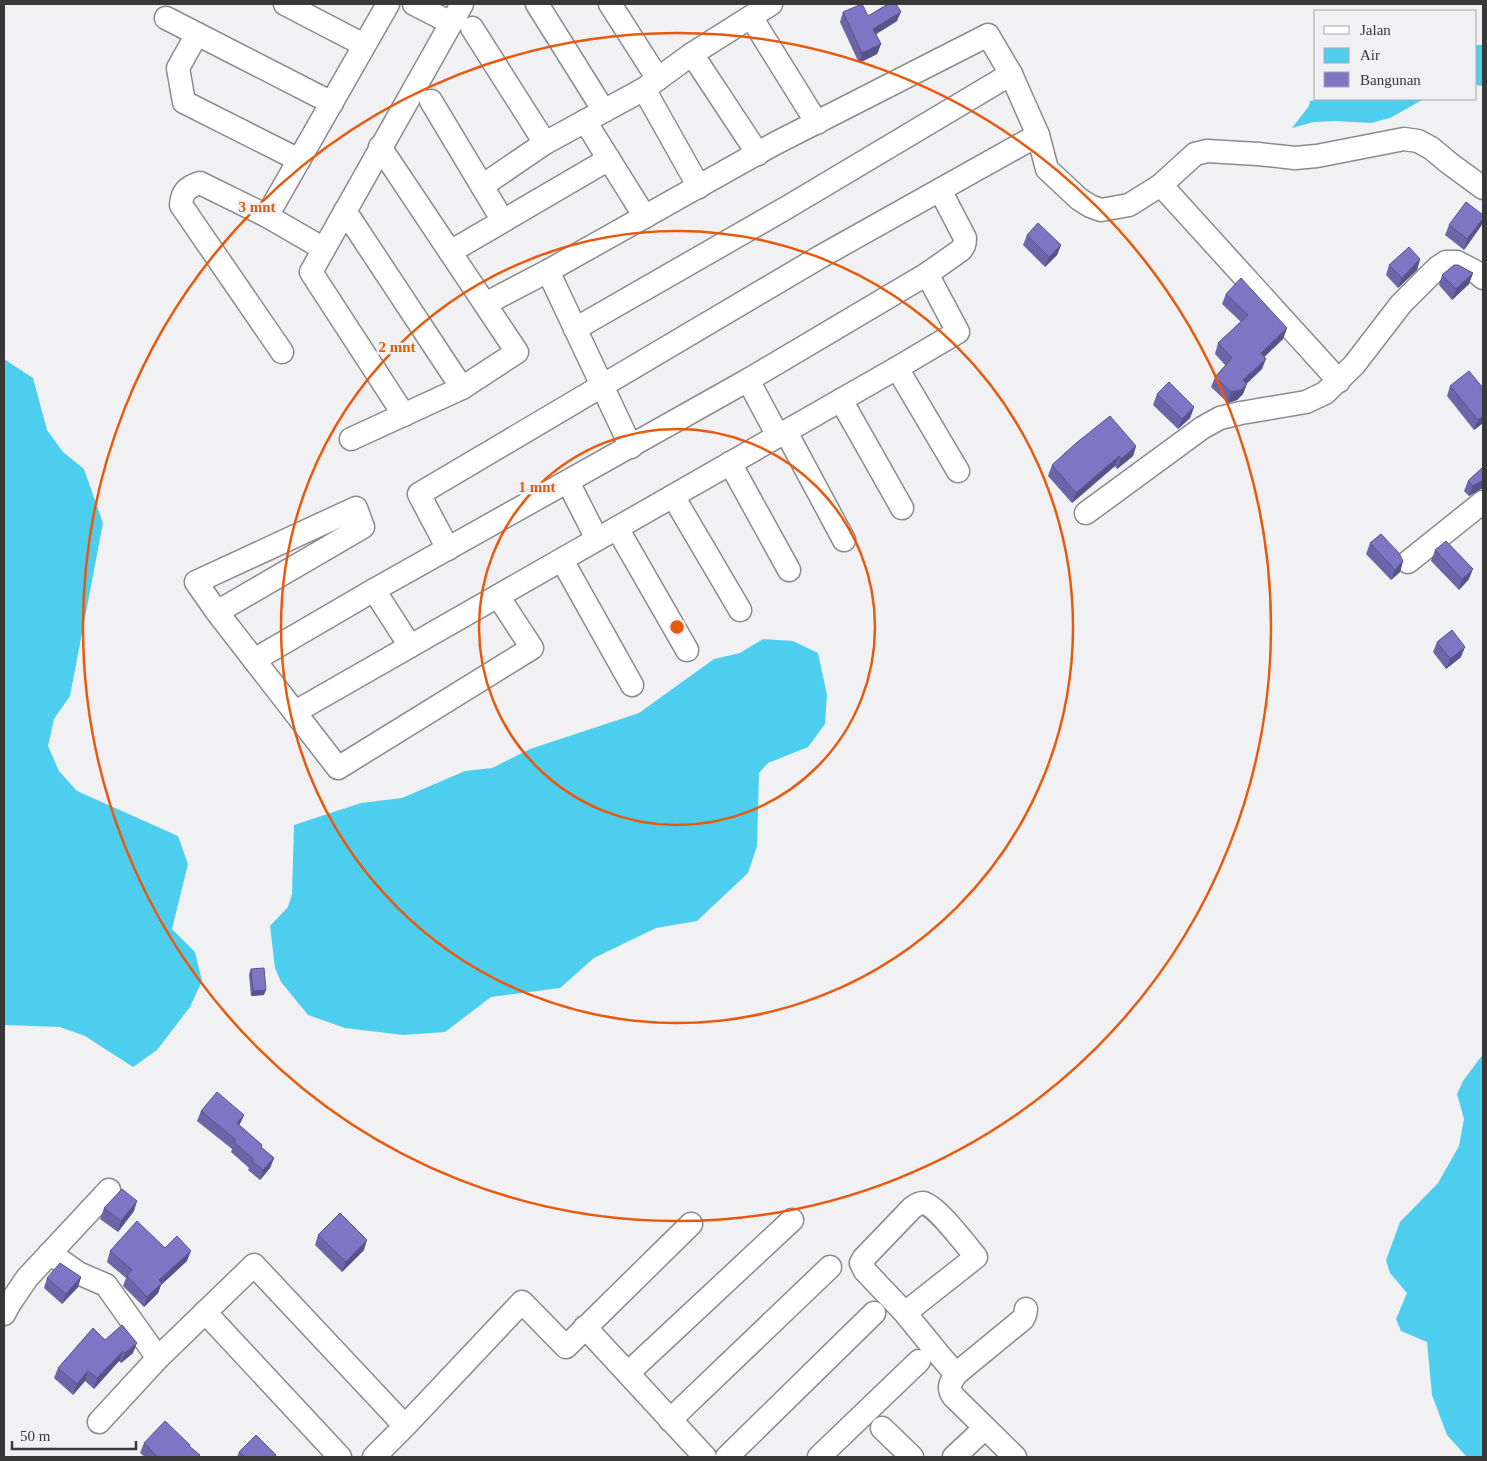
<svg xmlns="http://www.w3.org/2000/svg" width="1487" height="1461" viewBox="0 0 1487 1461" font-family="'Times New Roman',serif">
<rect width="100%" height="100%" fill="#f1f1f4"/>
<g fill="#4eceee">
<path d="M 1476,45 L 1483,45 L 1483,86 L 1476,85 Z"/>
<path d="M 1321,99 L 1424,99 L 1390,118 L 1371,123 L 1335,121 L 1314,122 L 1292,128 L 1309,106 L 1310,101 Z"/>
<path d="M 4,359 L 33,378 L 47,430 L 63,452 L 84,469 L 103,523 L 70,696 L 54,719 L 48,746 L 59,771 L 77,791 L 178,836 L 188,864 L 172,929 L 195,952 L 202,981 L 190,1007 L 157,1050 L 133,1067 L 85,1036 L 60,1027 L 4,1025 Z"/>
<path d="M 763,639 L 793,641 L 818,653 L 827,695 L 825,724 L 808,747 L 768,763 L 759,773 L 757,846 L 748,873 L 697,921 L 656,928 L 594,958 L 560,988 L 491,997 L 445,1032 L 403,1035 L 345,1028 L 308,1015 L 281,982 L 275,968 L 270,926 L 288,907 L 292,894 L 294,825 L 361,803 L 402,798 L 465,771 L 492,768 L 530,749 L 639,713 L 714,659 L 740,653 Z"/>
<path d="M 1483,1054 L 1483,1457 L 1467,1457 L 1447,1435 L 1432,1395 L 1427,1342 L 1401,1331 L 1396,1319 L 1407,1293 L 1390,1273 L 1386,1260 L 1400,1222 L 1438,1183 L 1459,1146 L 1464,1119 L 1457,1094 L 1463,1081 Z"/>
</g>
<g fill="none" stroke-linecap="round" stroke-linejoin="round">
<g stroke="#8b8b8d" stroke-width="25">
<g id="minor">
<path d="M 285,4 L 364,45"/>
<path d="M 414,4 L 451,23"/>
<path d="M 537,4 L 604,111"/>
<path d="M 610,4 L 658,79"/>
<path d="M 751,17 L 817,123"/>
<path d="M 166,18 L 332,103"/>
<path d="M 472,28 L 545,143 L 482,186 L 503,221"/>
<path d="M 197,34 L 178,68 L 184,102 L 299,160"/>
<path d="M 692,54 L 758,154"/>
<path d="M 644,89 L 699,187"/>
<path d="M 431,101 L 482,186"/>
<path d="M 585,121 L 645,217"/>
<path d="M 1038,135 L 1047,169 L 1079,199 L 1090,206 L 1101,210 L 1129,205 L 1161,185 L 1195,154 L 1207,151 L 1258,154 L 1295,158 L 1317,156 L 1404,139 L 1418,141 L 1431,148 L 1449,163 L 1483,188"/>
<path d="M 545,143 L 644,89 L 692,54 L 771,4"/>
<path d="M 1161,185 L 1339,381"/>
<path d="M 345,211 L 462,388"/>
<path d="M 267,216 L 388,4"/>
<path d="M 450,252 L 609,159"/>
<path d="M 548,271 L 631,447"/>
<path d="M 575,329 L 786,208 L 1011,74"/>
<path d="M 282,352 L 181,205 C 182,192 187,187 200,183 L 267,216 L 324,249"/>
<path d="M 897,368 L 958,471"/>
<path d="M 748,380 L 778,436"/>
<path d="M 841,400 L 902,508"/>
<path d="M 404,415 L 311,272 L 462,4"/>
<path d="M 786,432 L 844,540"/>
<path d="M 351,439 L 462,388 L 517,352 L 380,147"/>
<path d="M 730,463 L 789,570"/>
<path d="M 568,482 L 597,539"/>
<path d="M 673,496 L 740,610"/>
<path d="M 1086,513 L 1202,428 L 1220,418 L 1241,413 L 1306,402 L 1325,393 L 1354,365 L 1401,304 L 1437,268 L 1446,262 L 1457,262 L 1476,272 L 1483,278"/>
<path d="M 617,528 L 687,650"/>
<path d="M 448,549 L 419,494 L 820,257 L 1038,135 L 1011,74 L 988,35 L 774,144 L 548,271 L 485,304"/>
<path d="M 562,560 L 632,685"/>
<path d="M 1408,562 L 1483,502"/>
<path d="M 374,590 L 410,646"/>
<path d="M 217,612 L 363,527 L 356,508 L 196,582 L 217,612 L 338,768 L 532,648 L 498,596"/>
<path d="M 254,660 L 374,590 L 748,380 L 927,274 L 961,250 C 964,246 965,244 965,238 L 940,190"/>
<path d="M 295,712 L 897,368 L 958,332 L 927,274"/>
<path d="M 50,1253 L 78,1273 L 106,1285 L 158,1358 L 99,1422"/>
<path d="M 205,1312 L 340,1457"/>
<path d="M 905,1313 L 976,1257 C 967,1246 935,1204 923,1203 C 918,1203 915,1206 912,1208 L 864,1258 L 861,1263 L 865,1271 L 905,1313 L 941,1357 L 956,1374"/>
<path d="M 4,1314 L 10,1303 L 27,1278 L 109,1190"/>
<path d="M 585,1327 L 705,1457"/>
<path d="M 158,1358 L 254,1265 L 405,1426"/>
<path d="M 628,1373 L 792,1220"/>
<path d="M 670,1420 L 830,1267"/>
<path d="M 882,1428 L 912,1457"/>
<path d="M 374,1457 L 405,1426 L 522,1302 L 566,1347 L 691,1224"/>
<path d="M 727,1457 L 874,1313"/>
<path d="M 819,1457 L 919,1361"/>
<path d="M 954,1457 L 985,1428"/>
<path d="M 1015,1457 L 953,1396 C 947,1387 951,1382 956,1374 L 1023,1319 L 1025,1315 L 1026,1309"/>
</g>
</g>
<use href="#minor" stroke="#fff" stroke-width="22"/>
</g>
<g fill="#6c65a9">
<path d="M 843,12 L 868,16 L 897,21 L 876,34 L 881,44 L 877,54 L 859,63 L 840,22 Z"/>
<path d="M 1483,215 L 1483,222 L 1481,226 L 1464,250 L 1445,235 L 1449,225 Z"/>
<path d="M 1027,235 L 1061,245 L 1057,255 L 1045,267 L 1023,245 Z"/>
<path d="M 1420,259 L 1417,270 L 1398,288 L 1386,275 L 1389,265 Z"/>
<path d="M 1473,273 L 1469,284 L 1452,300 L 1439,285 L 1442,275 Z"/>
<path d="M 1226,294 L 1287,328 L 1283,339 L 1264,357 L 1262,369 L 1246,384 L 1243,394 L 1237,400 L 1228,403 L 1211,387 L 1215,377 L 1226,366 L 1215,354 L 1218,343 L 1241,322 L 1222,304 Z"/>
<path d="M 1450,386 L 1483,388 L 1483,423 L 1474,430 L 1447,396 Z"/>
<path d="M 1157,394 L 1194,407 L 1190,418 L 1178,429 L 1153,405 Z"/>
<path d="M 1136,446 L 1133,456 L 1117,469 L 1115,466 L 1072,503 L 1048,476 L 1052,465 Z"/>
<path d="M 1483,467 L 1483,489 L 1481,489 L 1469,496 L 1464,491 L 1468,481 Z"/>
<path d="M 1370,543 L 1403,561 L 1400,572 L 1391,580 L 1366,554 Z"/>
<path d="M 1435,550 L 1469,579 L 1459,590 L 1431,561 Z"/>
<path d="M 1437,642 L 1461,657 L 1446,669 L 1433,652 Z"/>
<path d="M 251,969 L 264,995 L 251,996 L 249,974 Z"/>
<path d="M 201,1111 L 244,1115 L 239,1125 L 262,1145 L 262,1148 L 274,1158 L 270,1168 L 260,1180 L 248,1170 L 249,1168 L 231,1152 L 232,1149 L 197,1121 Z"/>
<path d="M 104,1208 L 134,1211 L 118,1232 L 100,1219 Z"/>
<path d="M 318,1235 L 364,1250 L 342,1272 L 315,1245 Z"/>
<path d="M 165,1248 L 187,1261 L 161,1285 L 158,1293 L 144,1307 L 123,1286 L 126,1278 L 107,1262 L 110,1251 Z"/>
<path d="M 81,1277 L 78,1287 L 62,1304 L 44,1288 L 47,1278 Z"/>
<path d="M 105,1340 L 133,1353 L 121,1363 L 119,1361 L 94,1389 L 85,1381 L 73,1395 L 54,1378 L 58,1368 Z"/>
<path d="M 144,1443 L 190,1445 L 189,1447 L 199,1457 L 145,1457 L 140,1453 Z"/>
<path d="M 239,1452 L 276,1455 L 275,1457 L 237,1457 Z"/>
</g>
<g fill="#58528a">
<path d="M 901,12 L 897,21 L 870,38 L 873,29 Z"/>
<path d="M 881,44 L 877,54 L 859,63 L 862,53 Z"/>
<path d="M 1483,219 L 1483,222 L 1481,226 L 1464,250 L 1467,239 Z"/>
<path d="M 1061,245 L 1057,255 L 1045,267 L 1049,257 Z"/>
<path d="M 1420,259 L 1417,270 L 1398,288 L 1402,278 Z"/>
<path d="M 1473,273 L 1469,284 L 1452,300 L 1456,289 Z"/>
<path d="M 1287,328 L 1283,339 L 1257,364 L 1261,353 Z"/>
<path d="M 1266,359 L 1262,369 L 1239,391 L 1243,380 Z"/>
<path d="M 1247,384 L 1243,394 L 1237,400 L 1228,403 L 1231,392 Z"/>
<path d="M 1194,407 L 1190,418 L 1178,429 L 1182,419 Z"/>
<path d="M 1483,416 L 1483,423 L 1474,430 L 1478,420 Z"/>
<path d="M 1136,446 L 1133,456 L 1117,469 L 1121,459 Z"/>
<path d="M 1119,456 L 1115,466 L 1072,503 L 1076,493 Z"/>
<path d="M 1483,480 L 1483,489 L 1481,489 L 1469,496 L 1473,486 Z"/>
<path d="M 1403,561 L 1400,572 L 1391,580 L 1395,570 Z"/>
<path d="M 1473,569 L 1469,579 L 1459,590 L 1462,579 Z"/>
<path d="M 1465,647 L 1461,657 L 1446,669 L 1450,659 Z"/>
<path d="M 266,990 L 264,995 L 251,996 L 253,991 Z"/>
<path d="M 244,1115 L 240,1124 L 233,1132 L 237,1123 Z"/>
<path d="M 274,1158 L 270,1168 L 260,1180 L 263,1170 Z"/>
<path d="M 137,1201 L 134,1211 L 118,1232 L 121,1221 Z"/>
<path d="M 367,1240 L 364,1250 L 342,1272 L 346,1262 Z"/>
<path d="M 191,1251 L 187,1261 L 161,1285 L 158,1293 L 144,1307 L 147,1297 L 159,1280 Z"/>
<path d="M 81,1277 L 78,1287 L 62,1304 L 66,1294 Z"/>
<path d="M 137,1343 L 133,1353 L 121,1363 L 125,1353 Z"/>
<path d="M 123,1351 L 119,1361 L 94,1389 L 97,1378 Z"/>
<path d="M 88,1371 L 85,1381 L 73,1395 L 77,1384 Z"/>
</g>
<g fill="#7e75c5" stroke="#58528a">
<path d="M 862,4 L 868,16 L 888,4 L 896,4 L 901,12 L 873,29 L 881,44 L 862,53 L 843,12 Z"/>
<path d="M 1466,202 L 1483,215 L 1483,219 L 1467,239 L 1449,225 Z"/>
<path d="M 1038,223 L 1061,245 L 1049,257 L 1027,235 Z"/>
<path d="M 1409,247 L 1420,259 L 1402,278 L 1389,265 Z"/>
<path d="M 1454,265 L 1458,265 L 1473,273 L 1456,289 L 1442,275 Z"/>
<path d="M 1241,278 L 1287,328 L 1261,353 L 1266,359 L 1243,380 L 1247,384 L 1241,390 L 1231,392 L 1215,377 L 1232,358 L 1218,343 L 1248,315 L 1226,294 Z"/>
<path d="M 1469,371 L 1483,388 L 1483,416 L 1478,420 L 1450,386 Z"/>
<path d="M 1169,382 L 1194,407 L 1182,419 L 1157,394 Z"/>
<path d="M 1110,416 L 1136,446 L 1121,459 L 1119,456 L 1076,493 L 1052,465 L 1075,444 Z"/>
<path d="M 1483,467 L 1483,480 L 1473,486 L 1468,481 Z"/>
<path d="M 1381,534 L 1399,553 L 1403,561 L 1395,570 L 1370,543 Z"/>
<path d="M 1446,541 L 1473,569 L 1462,579 L 1435,550 Z"/>
<path d="M 1452,630 L 1465,647 L 1450,659 L 1437,642 Z"/>
<path d="M 264,968 L 266,990 L 253,991 L 251,969 Z"/>
<path d="M 217,1092 L 244,1115 L 237,1123 L 262,1145 L 261,1147 L 274,1158 L 263,1170 L 252,1161 L 253,1159 L 234,1142 L 236,1140 L 201,1111 Z"/>
<path d="M 122,1189 L 137,1201 L 121,1221 L 104,1208 Z"/>
<path d="M 340,1213 L 367,1240 L 346,1262 L 318,1235 Z"/>
<path d="M 137,1221 L 165,1248 L 177,1236 L 191,1251 L 159,1280 L 162,1283 L 147,1297 L 127,1276 L 132,1270 L 110,1251 Z"/>
<path d="M 60,1263 L 81,1277 L 66,1294 L 47,1278 Z"/>
<path d="M 122,1325 L 137,1343 L 125,1353 L 123,1351 L 97,1378 L 88,1371 L 77,1384 L 58,1368 L 93,1328 L 105,1340 Z"/>
<path d="M 165,1421 L 190,1445 L 189,1446 L 200,1455 L 198,1457 L 158,1457 L 144,1443 Z"/>
<path d="M 256,1435 L 276,1455 L 274,1457 L 245,1457 L 239,1452 Z"/>
</g>
<g fill="none" stroke="#e8590c" stroke-width="2.5">
<circle cx="677" cy="627" r="198"/>
<circle cx="677" cy="627" r="396"/>
<circle cx="677" cy="627" r="594"/>
</g>
<circle cx="677" cy="627" r="8" fill="#e8590c" stroke="#f1f1f4" stroke-width="2.5"/>
<g font-size="15" text-anchor="middle" font-weight="bold" fill="#e8590c" stroke="#f1f1f4" stroke-width="5" stroke-linejoin="round" paint-order="stroke">
<text x="257" y="212">3 mnt</text>
<text x="397" y="352">2 mnt</text>
<text x="537" y="492">1 mnt</text>
</g>
<rect width="1487" height="1461" fill="none" stroke="#383839" stroke-width="10"/>
<rect x="1314" y="10" width="162" height="90" fill="#f1f1f4" stroke="#a7a7a9"/>
<rect x="1324" y="26" width="25" height="8" fill="#ffffff" stroke="#a7a7a9"/>
<text x="1360" y="35" font-size="15" fill="#383839">Jalan</text>
<rect x="1324" y="48" width="25" height="15" fill="#4eceee" stroke="#a7a7a9"/>
<text x="1360" y="60" font-size="15" fill="#383839">Air</text>
<rect x="1324" y="72" width="25" height="15" fill="#7e75c5" stroke="#a7a7a9"/>
<text x="1360" y="85" font-size="15" fill="#383839">Bangunan</text>
<path d="M12 1441v8h124v-8" fill="none" stroke="#383839" stroke-width="2.5"/>
<text x="20" y="1441" font-size="15" fill="#383839" stroke="#f1f1f4" stroke-width="4" paint-order="stroke">50 m</text>
</svg>
